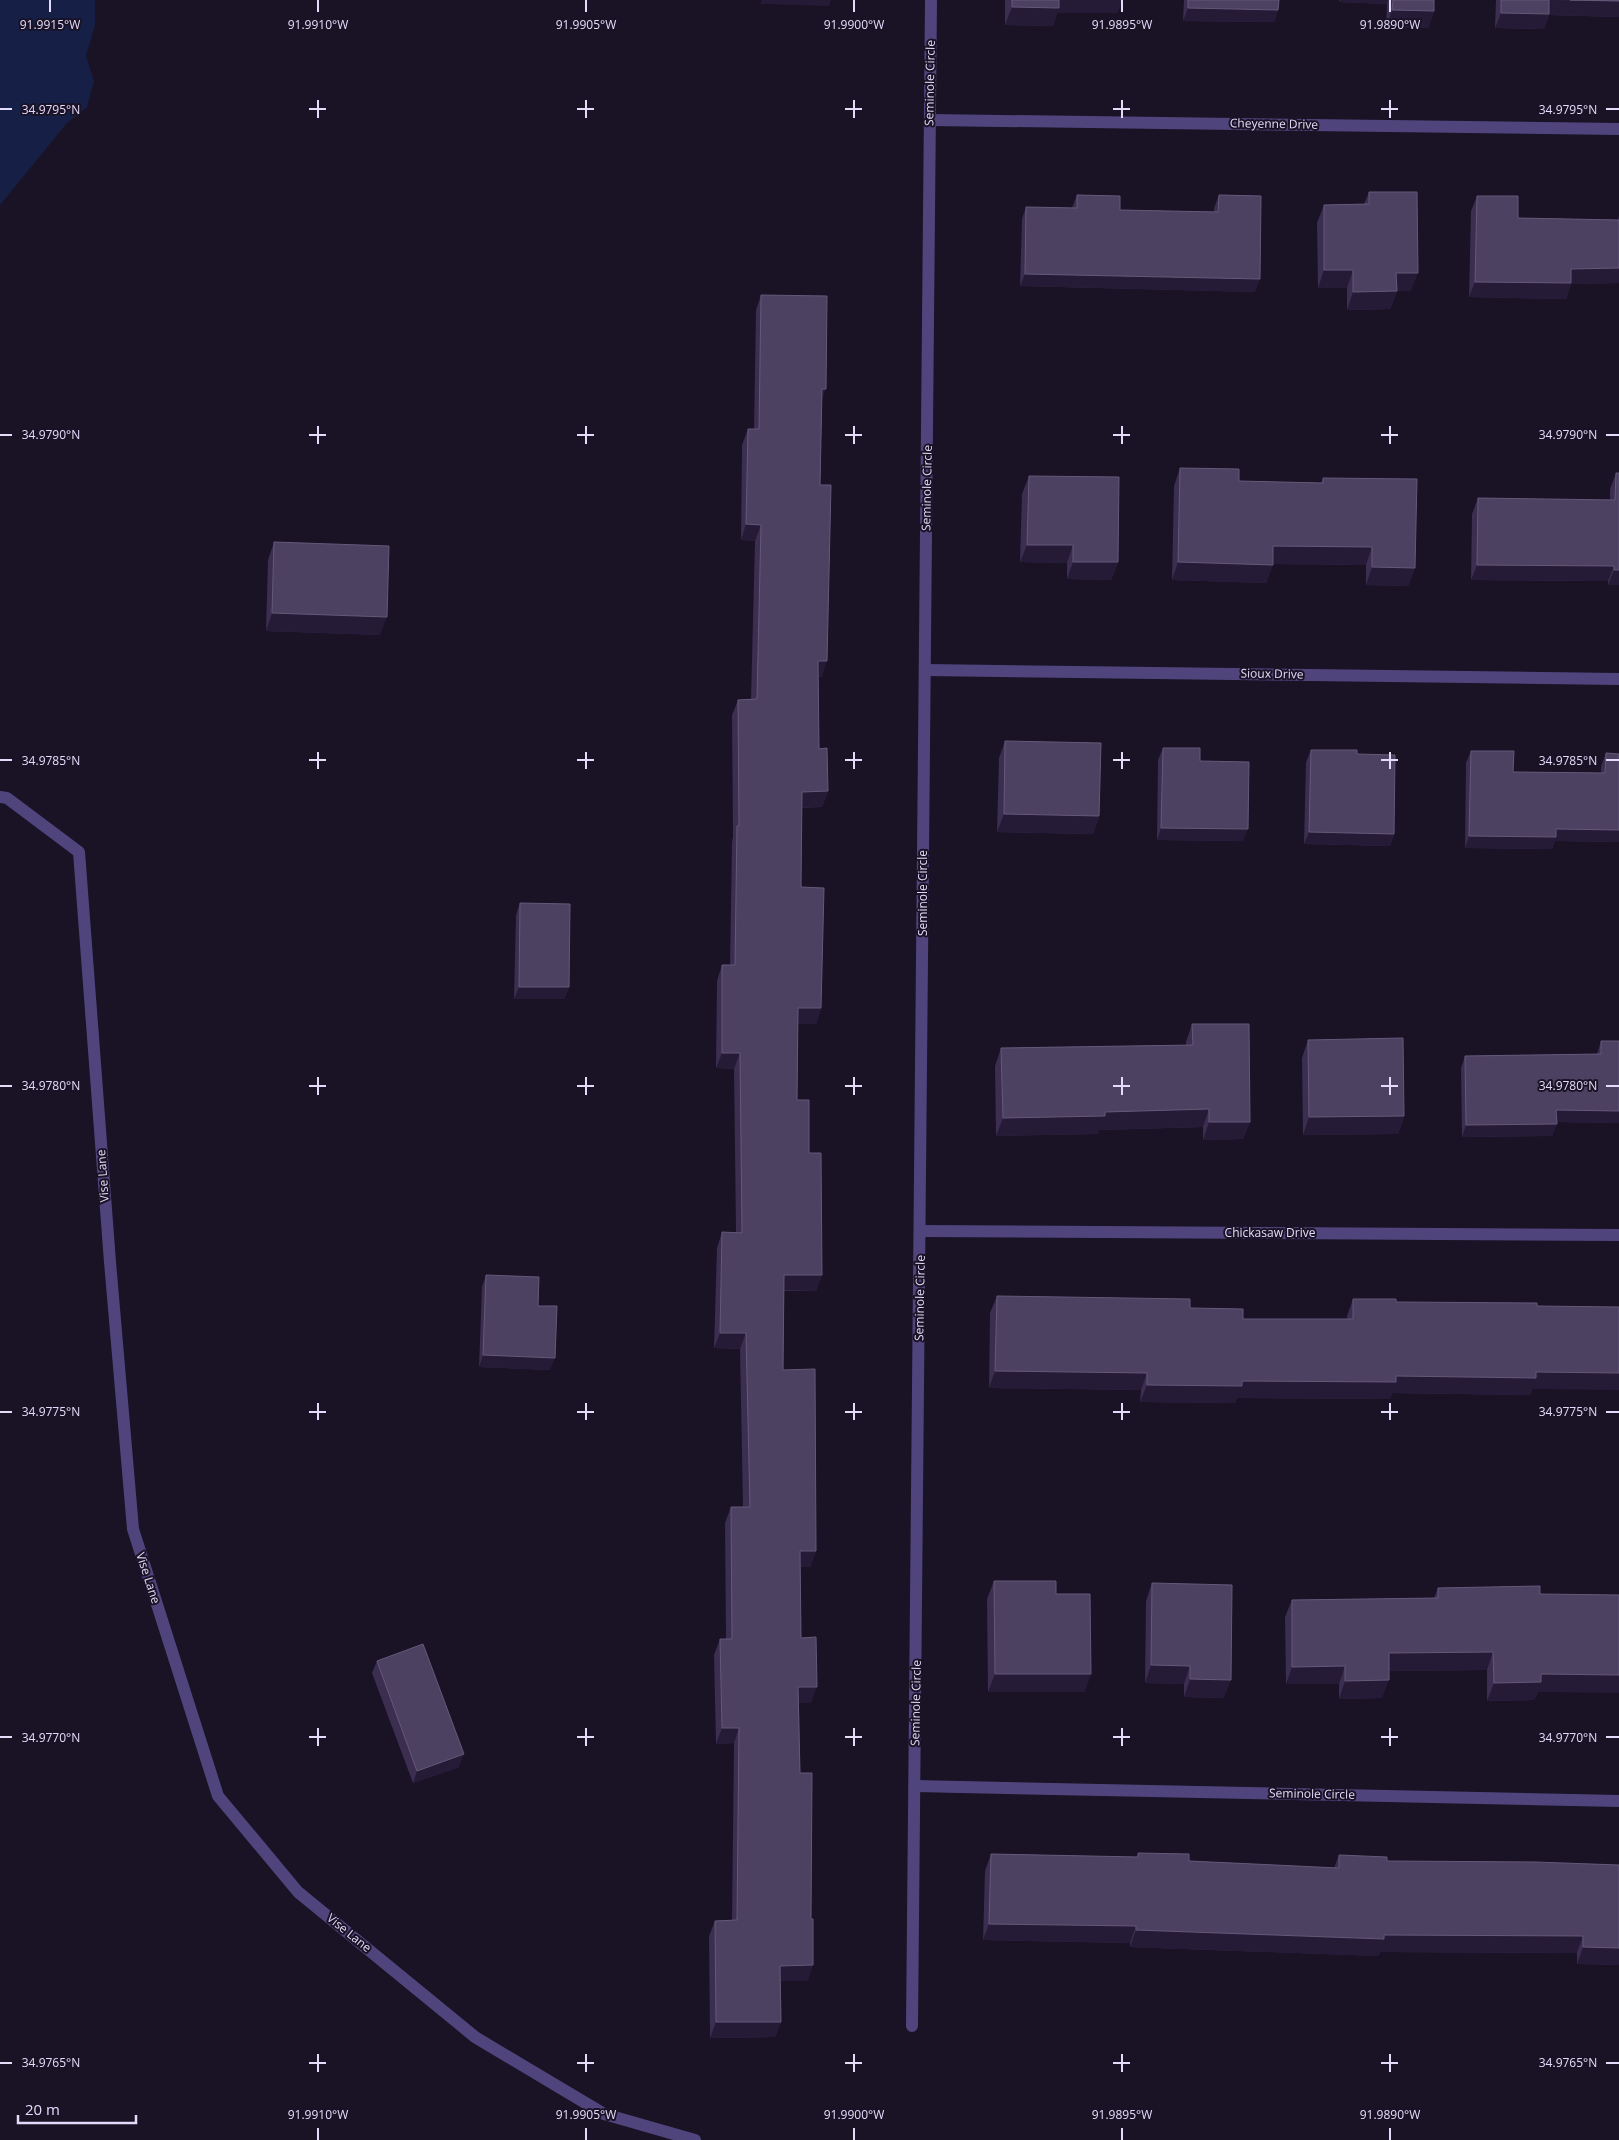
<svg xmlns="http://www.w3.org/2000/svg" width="1619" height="2140" viewBox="0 0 1619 2140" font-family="'Open Sans',sans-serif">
<rect width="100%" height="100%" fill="#191325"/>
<path fill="#161f45" d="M 0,0 L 95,0 L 95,25 L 86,56 L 94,81 L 87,107 L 67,123 L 0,205 Z"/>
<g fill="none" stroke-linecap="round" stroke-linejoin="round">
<g stroke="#50447d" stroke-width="12">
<path d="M 930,120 L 1619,129"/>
<path d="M 925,670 L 1619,679"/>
<path d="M 0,797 L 7,798 L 79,852 L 110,1262 L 133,1529 L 218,1796 L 298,1892 L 475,2037 L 604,2114 L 695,2140"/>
<path d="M 920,1231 L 1619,1235"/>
<path d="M 915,1786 L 1619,1801"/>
<path d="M 912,2026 L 931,0"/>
</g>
</g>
<g fill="#3b2e50">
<path d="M 1005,0 L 1122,0 L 1117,13 L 1057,13 L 1053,26 L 1005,25 Z"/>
<path d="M 1184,0 L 1279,0 L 1278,10 L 1274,22 L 1183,21 Z"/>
<path d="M 1339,0 L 1434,0 L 1434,11 L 1428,28 L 1386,28 L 1387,4 L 1339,2 Z"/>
<path d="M 1496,0 L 1619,0 L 1619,17 L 1549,15 L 1544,29 L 1495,28 Z"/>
<path d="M 1369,192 L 1411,291 L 1397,291 L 1390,309 L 1347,310 L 1347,288 L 1318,288 L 1317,223 L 1324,205 L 1364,204 Z"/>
<path d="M 1077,195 L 1120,210 L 1214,212 L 1214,208 L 1219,195 L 1255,292 L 1020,286 L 1022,219 L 1026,207 L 1072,208 Z"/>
<path d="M 1477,196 L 1518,218 L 1618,220 L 1619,215 L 1619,283 L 1571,284 L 1566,299 L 1469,297 L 1471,211 Z"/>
<path d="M 761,295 L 822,399 L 820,485 L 822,677 L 818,677 L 819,749 L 828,791 L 822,807 L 802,808 L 801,887 L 821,1008 L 816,1024 L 798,1024 L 797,1100 L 809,1153 L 822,1275 L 816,1291 L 784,1291 L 783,1370 L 816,1551 L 810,1567 L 800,1567 L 801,1638 L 811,1703 L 799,1703 L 800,1773 L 808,1981 L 780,1981 L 781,2022 L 775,2037 L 710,2038 L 709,1936 L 715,1921 L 732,1920 L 734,1743 L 716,1744 L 714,1655 L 720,1639 L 726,1639 L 725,1523 L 731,1507 L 743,1507 L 740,1349 L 714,1348 L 717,1248 L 722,1232 L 736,1233 L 734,1069 L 716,1068 L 717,981 L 722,965 L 730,965 L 732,842 L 733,837 L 732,715 L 738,700 L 751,699 L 755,541 L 741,540 L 742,445 L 748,429 L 754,429 L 756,310 Z"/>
<path d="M 1180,468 L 1239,481 L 1321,483 L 1323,478 L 1415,568 L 1408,586 L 1366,585 L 1366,565 L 1273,564 L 1266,583 L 1172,580 L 1174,486 Z"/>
<path d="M 1616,473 L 1619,473 L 1619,585 L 1608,585 L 1608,581 L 1471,580 L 1472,514 L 1478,498 L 1610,500 L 1610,489 Z"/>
<path d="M 1029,476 L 1118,562 L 1111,580 L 1067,579 L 1067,563 L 1020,562 L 1022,494 Z"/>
<path d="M 274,542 L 380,635 L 266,631 L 268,560 Z"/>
<path d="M 1005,741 L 1099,816 L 1093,834 L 997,832 L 999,758 Z"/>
<path d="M 1163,748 L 1200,761 L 1243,841 L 1157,840 L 1158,760 Z"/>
<path d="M 1311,750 L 1357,754 L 1394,834 L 1390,846 L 1304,844 L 1306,762 Z"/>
<path d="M 1471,751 L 1513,772 L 1601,773 L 1601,766 L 1606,753 L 1619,754 L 1619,842 L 1555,841 L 1552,849 L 1465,848 L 1466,763 Z"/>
<path d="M 520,903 L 569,987 L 564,999 L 514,999 L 516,915 Z"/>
<path d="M 1192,1024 L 1250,1122 L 1243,1139 L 1203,1140 L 1203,1127 L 1099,1130 L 1098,1134 L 996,1136 L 995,1066 L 1001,1048 L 1186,1045 L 1186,1042 Z"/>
<path d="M 1308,1040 L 1404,1116 L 1398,1134 L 1303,1135 L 1302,1058 Z"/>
<path d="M 1601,1041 L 1619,1041 L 1619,1123 L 1557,1122 L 1552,1136 L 1462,1137 L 1461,1068 L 1465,1056 L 1597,1054 Z"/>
<path d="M 486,1275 L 538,1306 L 550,1370 L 479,1367 L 482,1287 Z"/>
<path d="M 997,1296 L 1190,1308 L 1243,1319 L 1347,1319 L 1347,1316 L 1353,1299 L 1396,1302 L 1532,1389 L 1530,1395 L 1392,1393 L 1390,1399 L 1237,1398 L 1235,1403 L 1140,1402 L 1141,1390 L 989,1388 L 990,1313 Z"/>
<path d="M 994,1581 L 1056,1594 L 1085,1692 L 988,1692 L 987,1599 Z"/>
<path d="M 1152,1583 L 1224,1698 L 1184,1697 L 1184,1684 L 1145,1683 L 1146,1601 Z"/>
<path d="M 1438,1588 L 1538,1692 L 1534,1700 L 1487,1701 L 1487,1670 L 1389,1671 L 1382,1698 L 1339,1699 L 1339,1684 L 1286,1684 L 1285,1617 L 1292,1600 L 1434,1598 Z"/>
<path d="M 377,1661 L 459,1767 L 413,1783 L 372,1673 Z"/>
<path d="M 1138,1853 L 1189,1861 L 1334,1868 L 1339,1855 L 1387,1861 L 1619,1865 L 1619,1965 L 1577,1964 L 1577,1953 L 1380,1952 L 1378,1956 L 1130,1947 L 1130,1943 L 983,1940 L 985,1871 L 991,1854 L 1137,1857 Z"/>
</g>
<g fill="#261b37">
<path d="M 762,0 L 831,0 L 829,6 L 760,4 Z"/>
<path d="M 1057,0 L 1122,0 L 1117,13 L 1057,13 L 1053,26 L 1005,25 L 1012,7 Z"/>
<path d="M 1340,0 L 1388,0 L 1387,4 L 1339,2 Z"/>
<path d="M 1549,0 L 1619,1 L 1619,17 L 1549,15 L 1544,29 L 1495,28 L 1501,13 Z"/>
<path d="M 1188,8 L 1278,10 L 1274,22 L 1183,21 Z"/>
<path d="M 1392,10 L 1434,11 L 1428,28 L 1386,28 Z"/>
<path d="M 1619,268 L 1619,283 L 1571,284 L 1566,299 L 1469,297 L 1475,282 L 1571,269 Z"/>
<path d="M 1324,270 L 1353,270 L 1347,288 L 1318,288 Z"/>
<path d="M 1396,273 L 1418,273 L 1411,291 L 1390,291 Z"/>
<path d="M 1025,274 L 1260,279 L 1255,292 L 1020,286 Z"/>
<path d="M 1397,291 L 1390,309 L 1347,310 L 1353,292 Z"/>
<path d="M 822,389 L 826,389 L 820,405 Z"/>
<path d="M 746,524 L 761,525 L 755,541 L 741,540 Z"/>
<path d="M 1027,545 L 1073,545 L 1067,563 L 1020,562 Z"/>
<path d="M 1273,546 L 1372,547 L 1366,565 L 1267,564 Z"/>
<path d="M 1073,562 L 1118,562 L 1111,580 L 1067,579 Z"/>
<path d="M 1178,562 L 1273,565 L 1266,583 L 1172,580 Z"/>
<path d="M 1477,565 L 1614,566 L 1608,581 L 1471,580 Z"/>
<path d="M 1372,567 L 1415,568 L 1408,586 L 1366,585 Z"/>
<path d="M 1614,570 L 1619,570 L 1619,585 L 1608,585 Z"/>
<path d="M 272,613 L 387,617 L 380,635 L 266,631 Z"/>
<path d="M 818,661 L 827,661 L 822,677 L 812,677 Z"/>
<path d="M 828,791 L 822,807 L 796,808 L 802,792 Z"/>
<path d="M 1004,814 L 1099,816 L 1093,834 L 997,832 Z"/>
<path d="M 1161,828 L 1248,829 L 1243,841 L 1157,840 Z"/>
<path d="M 1556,829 L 1619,830 L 1619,842 L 1555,841 L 1552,849 L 1465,848 L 1469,836 Z"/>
<path d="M 1309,832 L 1394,834 L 1390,846 L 1304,844 Z"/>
<path d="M 519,987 L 569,987 L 564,999 L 514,999 Z"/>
<path d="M 798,1008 L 821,1008 L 816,1024 L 793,1024 Z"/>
<path d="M 722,1053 L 740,1053 L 734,1069 L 716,1068 Z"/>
<path d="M 1209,1109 L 1203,1127 L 1099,1130 L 1098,1134 L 996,1136 L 1003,1118 L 1105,1112 Z"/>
<path d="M 1556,1110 L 1619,1111 L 1619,1123 L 1552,1122 Z"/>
<path d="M 1404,1116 L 1398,1134 L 1303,1135 L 1309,1117 Z"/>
<path d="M 1209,1122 L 1250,1122 L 1243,1139 L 1203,1140 Z"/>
<path d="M 1557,1124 L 1552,1136 L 1462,1137 L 1466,1125 Z"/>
<path d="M 784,1275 L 822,1275 L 816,1291 L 779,1290 Z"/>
<path d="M 720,1333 L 746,1333 L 740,1349 L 714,1348 Z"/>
<path d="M 483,1355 L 555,1358 L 550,1370 L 479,1367 Z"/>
<path d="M 995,1371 L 1147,1373 L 1141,1390 L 989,1388 Z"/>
<path d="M 1536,1372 L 1619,1373 L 1619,1390 L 1532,1389 L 1530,1395 L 1392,1393 L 1390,1399 L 1237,1398 L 1235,1403 L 1140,1402 L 1147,1385 L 1396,1376 Z"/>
<path d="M 800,1551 L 816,1551 L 810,1567 L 794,1567 Z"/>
<path d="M 1493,1652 L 1487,1670 L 1382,1671 L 1389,1653 Z"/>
<path d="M 1151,1665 L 1190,1666 L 1184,1684 L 1145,1683 Z"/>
<path d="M 1345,1666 L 1339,1684 L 1286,1684 L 1292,1667 Z"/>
<path d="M 995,1674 L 1091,1674 L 1085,1692 L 988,1692 Z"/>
<path d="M 1541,1674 L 1619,1675 L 1619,1693 L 1538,1692 L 1534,1700 L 1487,1701 L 1494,1683 Z"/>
<path d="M 1190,1679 L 1231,1680 L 1224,1698 L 1184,1697 Z"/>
<path d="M 1389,1680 L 1382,1698 L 1339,1699 L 1345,1681 Z"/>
<path d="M 798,1687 L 817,1687 L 811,1703 L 793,1703 Z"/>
<path d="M 722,1728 L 739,1728 L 734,1743 L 716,1744 Z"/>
<path d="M 464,1754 L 459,1767 L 413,1783 L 417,1771 Z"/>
<path d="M 989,1924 L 1136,1926 L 1130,1943 L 983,1940 Z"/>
<path d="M 1136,1930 L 1384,1935 L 1583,1936 L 1577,1953 L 1380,1952 L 1378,1956 L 1130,1947 Z"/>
<path d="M 1583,1947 L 1619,1948 L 1619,1965 L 1577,1964 Z"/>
<path d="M 813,1965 L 808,1981 L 774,1981 L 780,1966 Z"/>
<path d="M 716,2022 L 781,2022 L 775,2037 L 710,2038 Z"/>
</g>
<g fill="#4d4162" stroke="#65597a">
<path d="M 1012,0 L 1059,0 L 1059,8 L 1012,7 Z"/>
<path d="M 1188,0 L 1279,0 L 1278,10 L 1188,8 Z"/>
<path d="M 1393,0 L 1434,0 L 1434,11 L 1392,10 Z"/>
<path d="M 1501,0 L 1549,0 L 1549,14 L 1501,13 Z"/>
<path d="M 1570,0 L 1619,0 L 1619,1 Z"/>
<path d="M 1369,192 L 1417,192 L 1418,273 L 1396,273 L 1397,291 L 1353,292 L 1353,270 L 1324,270 L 1324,205 L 1369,204 Z"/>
<path d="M 1077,195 L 1120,196 L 1120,210 L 1218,212 L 1219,195 L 1261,196 L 1260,279 L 1025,274 L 1026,207 L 1077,208 Z"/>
<path d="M 1477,196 L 1518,196 L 1518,218 L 1619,220 L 1619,268 L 1571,269 L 1571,283 L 1475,282 Z"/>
<path d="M 761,295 L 827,296 L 826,389 L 822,389 L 820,485 L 831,485 L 827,661 L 818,661 L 819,749 L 827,748 L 828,791 L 802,792 L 801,887 L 824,888 L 821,1008 L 798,1008 L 797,1100 L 809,1100 L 809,1153 L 821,1153 L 822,1275 L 784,1275 L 783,1370 L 815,1369 L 816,1551 L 800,1551 L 801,1638 L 816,1637 L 817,1687 L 798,1687 L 800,1773 L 812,1773 L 811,1919 L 813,1919 L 813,1965 L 780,1966 L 781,2022 L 716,2022 L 715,1921 L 737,1920 L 739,1728 L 722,1728 L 720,1639 L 732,1639 L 731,1507 L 750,1507 L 746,1333 L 720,1333 L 722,1232 L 742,1233 L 740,1053 L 722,1053 L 722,965 L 735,965 L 737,826 L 739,826 L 738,700 L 757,699 L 761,525 L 746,524 L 748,429 L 759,429 Z"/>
<path d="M 1180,468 L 1239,469 L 1239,481 L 1323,483 L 1323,478 L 1417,479 L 1415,568 L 1372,567 L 1372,547 L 1273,546 L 1273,565 L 1178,562 Z"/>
<path d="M 1616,473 L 1619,473 L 1619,570 L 1614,570 L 1614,566 L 1477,565 L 1478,498 L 1615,500 Z"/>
<path d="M 1029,476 L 1119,477 L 1118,562 L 1073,562 L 1073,545 L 1027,545 Z"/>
<path d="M 274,542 L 389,546 L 387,617 L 272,613 Z"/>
<path d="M 1005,741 L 1101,743 L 1099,816 L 1004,814 Z"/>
<path d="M 1163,748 L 1200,748 L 1200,761 L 1249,762 L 1248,829 L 1161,828 Z"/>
<path d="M 1311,750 L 1357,750 L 1357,754 L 1395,755 L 1394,834 L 1309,832 Z"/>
<path d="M 1471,751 L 1514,751 L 1513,772 L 1605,773 L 1606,753 L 1619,754 L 1619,830 L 1556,829 L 1556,837 L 1469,836 Z"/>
<path d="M 520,903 L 570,904 L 569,987 L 519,987 Z"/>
<path d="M 1192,1024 L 1249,1024 L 1250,1122 L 1209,1122 L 1209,1109 L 1105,1112 L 1105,1116 L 1003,1118 L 1001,1048 L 1193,1045 Z"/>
<path d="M 1403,1038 L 1404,1116 L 1309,1117 L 1308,1040 Z"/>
<path d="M 1601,1041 L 1619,1041 L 1619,1111 L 1556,1110 L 1557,1124 L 1466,1125 L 1465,1056 L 1601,1054 Z"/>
<path d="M 486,1275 L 539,1277 L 538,1306 L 557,1306 L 555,1358 L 483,1355 Z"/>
<path d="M 997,1296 L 1190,1299 L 1190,1308 L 1243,1309 L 1243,1319 L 1353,1319 L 1353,1299 L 1396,1299 L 1396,1302 L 1537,1303 L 1537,1306 L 1619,1307 L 1619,1373 L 1536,1372 L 1536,1378 L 1396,1376 L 1396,1382 L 1242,1381 L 1242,1386 L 1147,1385 L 1147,1373 L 995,1371 Z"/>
<path d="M 994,1581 L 1056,1581 L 1056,1594 L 1090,1594 L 1091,1674 L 995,1674 Z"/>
<path d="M 1152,1583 L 1232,1585 L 1231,1680 L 1190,1679 L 1190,1666 L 1151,1665 Z"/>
<path d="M 1540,1586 L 1540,1594 L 1619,1595 L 1619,1675 L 1541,1674 L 1541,1682 L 1494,1683 L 1493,1652 L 1389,1653 L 1389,1680 L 1345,1681 L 1345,1666 L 1292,1667 L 1292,1600 L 1438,1598 L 1438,1588 Z"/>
<path d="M 423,1644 L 464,1754 L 417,1771 L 377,1661 Z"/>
<path d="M 1138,1853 L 1189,1854 L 1189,1861 L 1339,1868 L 1339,1855 L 1387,1857 L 1387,1861 L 1535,1862 L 1619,1865 L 1619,1948 L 1583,1947 L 1583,1936 L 1384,1935 L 1384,1939 L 1136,1930 L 1136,1926 L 989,1924 L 991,1854 L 1138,1857 Z"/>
</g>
<path fill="none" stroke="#e4dbfa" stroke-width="2" d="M 50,0 L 50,12M 318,0 L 318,12M 586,0 L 586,12M 854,0 L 854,12M 1122,0 L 1122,12M 1390,0 L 1390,12M 318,100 L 318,118M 586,100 L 586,118M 854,100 L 854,118M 1122,100 L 1122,118M 1390,100 L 1390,118M 0,109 L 12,109M 309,109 L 326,109M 577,109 L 594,109M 845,109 L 862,109M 1113,109 L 1130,109M 1381,109 L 1398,109M 1606,109 L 1619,109M 318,426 L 318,444M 586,426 L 586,444M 854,426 L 854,444M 1122,426 L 1122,444M 1390,426 L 1390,444M 0,435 L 12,435M 309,435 L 326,435M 577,435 L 594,435M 845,435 L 862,435M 1113,435 L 1130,435M 1381,435 L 1398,435M 1606,435 L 1619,435M 318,752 L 318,769M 586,752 L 586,769M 854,752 L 854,769M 1122,752 L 1122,769M 1390,752 L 1390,769M 0,760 L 12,760M 309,760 L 326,760M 577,760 L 594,760M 845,760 L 862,760M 1113,760 L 1130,760M 1381,760 L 1398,760M 1606,760 L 1619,760M 318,1077 L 318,1095M 586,1077 L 586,1095M 854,1077 L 854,1095M 1122,1077 L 1122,1095M 1390,1077 L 1390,1095M 0,1086 L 12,1086M 309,1086 L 326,1086M 577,1086 L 594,1086M 845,1086 L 862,1086M 1113,1086 L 1130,1086M 1381,1086 L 1398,1086M 1606,1086 L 1619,1086M 318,1403 L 318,1420M 586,1403 L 586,1420M 854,1403 L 854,1420M 1122,1403 L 1122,1420M 1390,1403 L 1390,1420M 0,1412 L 12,1412M 309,1412 L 326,1412M 577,1412 L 594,1412M 845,1412 L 862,1412M 1113,1412 L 1130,1412M 1381,1412 L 1398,1412M 1606,1412 L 1619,1412M 318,1728 L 318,1746M 586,1728 L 586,1746M 854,1728 L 854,1746M 1122,1728 L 1122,1746M 1390,1728 L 1390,1746M 0,1737 L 12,1737M 309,1737 L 326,1737M 577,1737 L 594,1737M 845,1737 L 862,1737M 1113,1737 L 1130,1737M 1381,1737 L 1398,1737M 1606,1737 L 1619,1737M 318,2054 L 318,2072M 586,2054 L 586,2072M 854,2054 L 854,2072M 1122,2054 L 1122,2072M 1390,2054 L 1390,2072M 0,2063 L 12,2063M 309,2063 L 326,2063M 577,2063 L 594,2063M 845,2063 L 862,2063M 1113,2063 L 1130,2063M 1381,2063 L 1398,2063M 1606,2063 L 1619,2063M 318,2128 L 318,2140M 586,2128 L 586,2140M 854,2128 L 854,2140M 1122,2128 L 1122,2140M 1390,2128 L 1390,2140"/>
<g text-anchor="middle" stroke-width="4" stroke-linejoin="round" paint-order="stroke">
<g font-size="12" fill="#e4dbfa" stroke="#191325">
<text transform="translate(930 83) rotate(-89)" y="4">Seminole Circle</text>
<text transform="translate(1274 124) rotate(1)" y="4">Cheyenne Drive</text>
<text transform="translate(927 488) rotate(-89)" y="4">Seminole Circle</text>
<text transform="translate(1272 674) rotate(1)" y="4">Sioux Drive</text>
<text transform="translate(923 893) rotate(-90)" y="4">Seminole Circle</text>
<text transform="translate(103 1176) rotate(-94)" y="4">Vise Lane</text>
<text x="1270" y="1237">Chickasaw Drive</text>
<text transform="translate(920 1298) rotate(-89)" y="4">Seminole Circle</text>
<text transform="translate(148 1578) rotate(72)" y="4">Vise Lane</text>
<text transform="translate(916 1703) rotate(-89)" y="4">Seminole Circle</text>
<text transform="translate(1312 1794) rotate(1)" y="4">Seminole Circle</text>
<text transform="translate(349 1933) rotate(39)" y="4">Vise Lane</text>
</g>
</g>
<g font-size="12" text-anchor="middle" fill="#e4dbfa" stroke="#191325" stroke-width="4" stroke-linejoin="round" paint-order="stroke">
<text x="50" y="29">91.9915°W</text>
<text x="318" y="29">91.9910°W</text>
<text x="586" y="29">91.9905°W</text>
<text x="854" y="29">91.9900°W</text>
<text x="1122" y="29">91.9895°W</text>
<text x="1390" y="29">91.9890°W</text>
<text x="51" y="114">34.9795°N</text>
<text x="1568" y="114">34.9795°N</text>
<text x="51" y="439">34.9790°N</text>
<text x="1568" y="439">34.9790°N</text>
<text x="51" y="765">34.9785°N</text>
<text x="1568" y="765">34.9785°N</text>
<text x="51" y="1090">34.9780°N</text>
<text x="1568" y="1090">34.9780°N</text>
<text x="51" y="1416">34.9775°N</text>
<text x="1568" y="1416">34.9775°N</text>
<text x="51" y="1742">34.9770°N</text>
<text x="1568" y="1742">34.9770°N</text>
<text x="51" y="2067">34.9765°N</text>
<text x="1568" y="2067">34.9765°N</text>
<text x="318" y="2119">91.9910°W</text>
<text x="586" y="2119">91.9905°W</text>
<text x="854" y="2119">91.9900°W</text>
<text x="1122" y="2119">91.9895°W</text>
<text x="1390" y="2119">91.9890°W</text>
</g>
<path d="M18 2115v8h118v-8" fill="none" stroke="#e4dbfa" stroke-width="2.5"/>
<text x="25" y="2115" font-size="15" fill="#e4dbfa" stroke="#191325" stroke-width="4" paint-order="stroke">20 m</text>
</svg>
